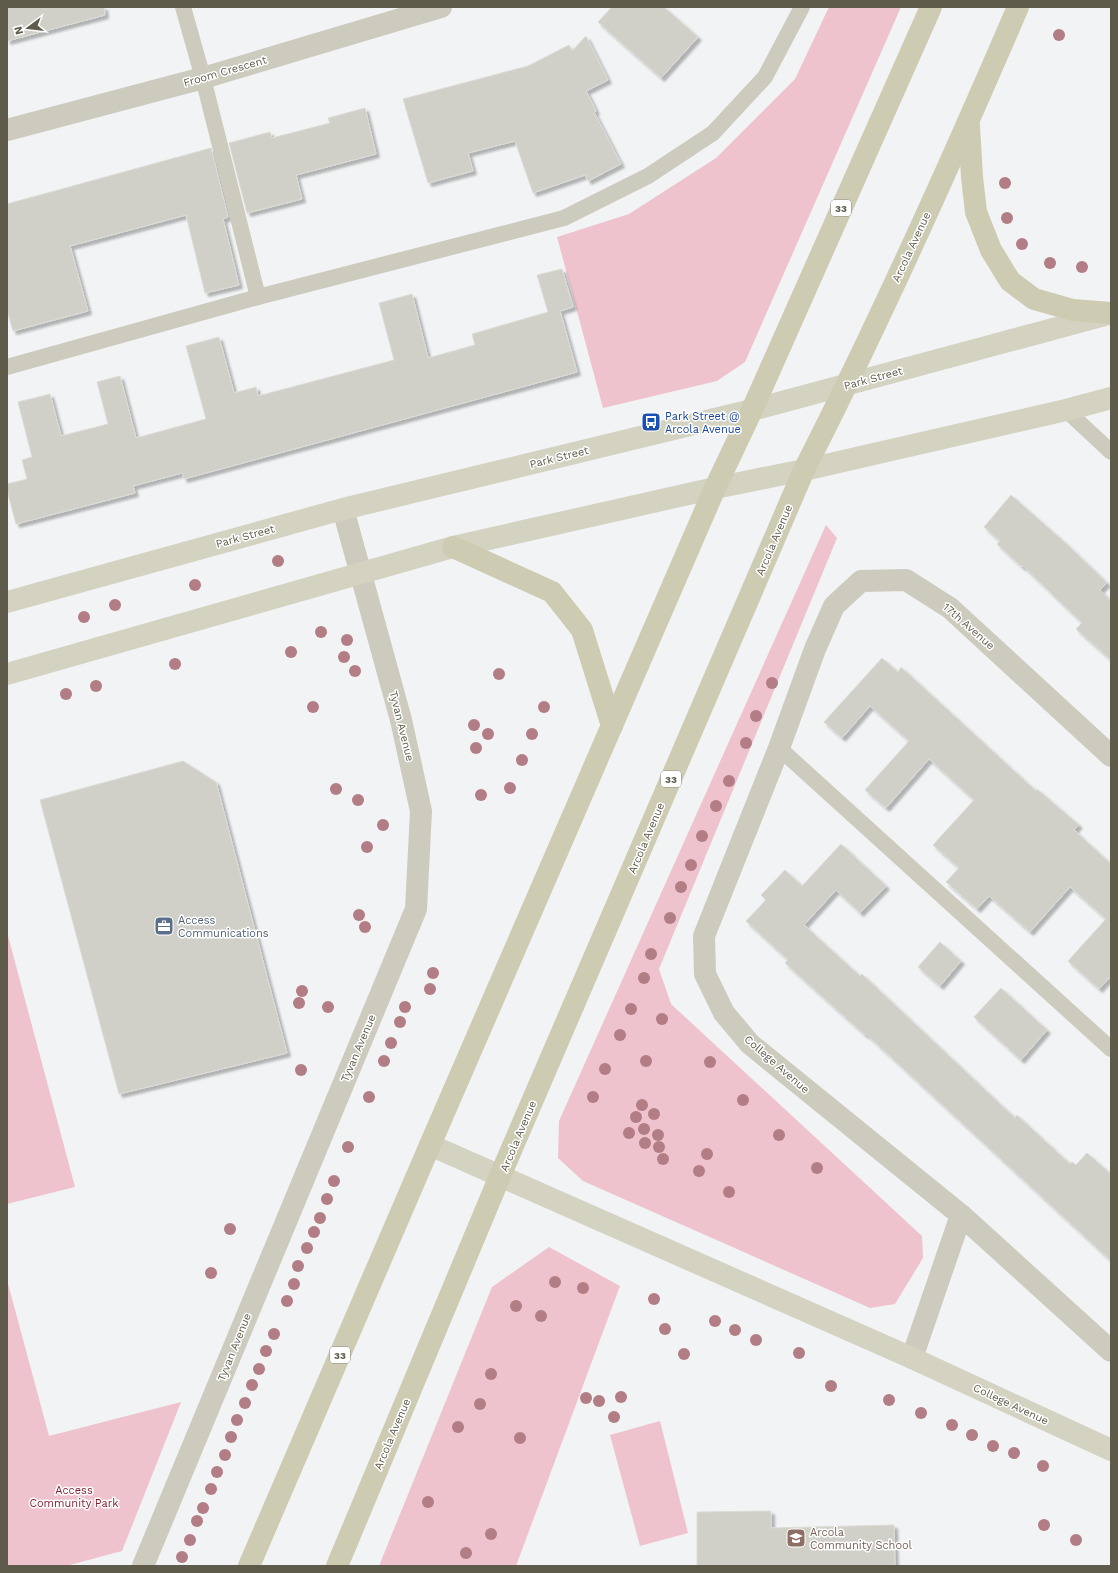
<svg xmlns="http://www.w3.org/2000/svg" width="1118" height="1573" viewBox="0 0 1118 1573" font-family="'Work Sans',sans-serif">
<defs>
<filter id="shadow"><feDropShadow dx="3.5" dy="3.5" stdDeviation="1" flood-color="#0004"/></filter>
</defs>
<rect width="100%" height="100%" fill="#f2f3f4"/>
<g fill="#eec3ce">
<path d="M 829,7 L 901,7 L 745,362 L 717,381 L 603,408 L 557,237 L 629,214 L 716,158 L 795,79 Z"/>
<path d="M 826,525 L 837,538 L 659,969 L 671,1004 L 922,1236 L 923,1258 L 895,1304 L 870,1308 L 583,1181 L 558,1158 L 559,1121 Z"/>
<path d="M 7,932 L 75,1187 L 7,1204 Z"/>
<path d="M 549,1247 L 620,1286 L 516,1566 L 379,1566 L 492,1287 Z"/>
<path d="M 7,1280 L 49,1436 L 181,1402 L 122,1551 L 66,1566 L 7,1566 Z"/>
<path d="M 660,1421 L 688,1533 L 640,1546 L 610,1435 Z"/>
</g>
<g fill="#d0d0c9" stroke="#dcdcd6" filter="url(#shadow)">
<path d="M 7,7 L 104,7 L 105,15 L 7,41 Z"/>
<path d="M 612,7 L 664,7 L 698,37 L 661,78 L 598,22 Z"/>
<path d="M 586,36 L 608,80 L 586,91 L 596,111 L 594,112 L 621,164 L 588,181 L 585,175 L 533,193 L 515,141 L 468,153 L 473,171 L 428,183 L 403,99 L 528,66 L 569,45 L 572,51 Z"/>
<path d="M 365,108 L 376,154 L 296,175 L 302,199 L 247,213 L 229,143 L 270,132 L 272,138 L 330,123 L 328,118 Z"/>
<path d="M 211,148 L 228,217 L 223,219 L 239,285 L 205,293 L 186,215 L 70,246 L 88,311 L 13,331 L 7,310 L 7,204 Z"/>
<path d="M 562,269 L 573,307 L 560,311 L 577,372 L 184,479 L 182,473 L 133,486 L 135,493 L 16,524 L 7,490 L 7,484 L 27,479 L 22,460 L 32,457 L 18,402 L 50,394 L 61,436 L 108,424 L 97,382 L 120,376 L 136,438 L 206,419 L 186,346 L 219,337 L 234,393 L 256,387 L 258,396 L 394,360 L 379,303 L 412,294 L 428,358 L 475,345 L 472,334 L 548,312 L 537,275 Z"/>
<path d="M 1011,495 L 1070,547 L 1107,583 L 1100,590 L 1111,601 L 1111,660 L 1076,629 L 1082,623 L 1023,566 L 1022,567 L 997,544 L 1000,541 L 984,527 Z"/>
<path d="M 882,658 L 898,672 L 901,667 L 1036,791 L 1037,789 L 1079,825 L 1074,830 L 1111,864 L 1111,976 L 1099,989 L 1068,961 L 1106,919 L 1070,887 L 1030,932 L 989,896 L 977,909 L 946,882 L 959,868 L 933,845 L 974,800 L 929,759 L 886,808 L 865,790 L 909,741 L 870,706 L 842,738 L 824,722 Z"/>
<path d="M 183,761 L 216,782 L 287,1053 L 119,1094 L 40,800 Z"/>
<path d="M 841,844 L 886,886 L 860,913 L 836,890 L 804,925 L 860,976 L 862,974 L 1015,1118 L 1017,1115 L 1070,1164 L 1072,1162 L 1076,1165 L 1087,1153 L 1111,1174 L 1111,1261 L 866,1034 L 865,1035 L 785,963 L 788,960 L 746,921 L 766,900 L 761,895 L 785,870 L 802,886 Z"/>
<path d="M 940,942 L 961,961 L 940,986 L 918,967 Z"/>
<path d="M 1001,988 L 1047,1030 L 1021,1060 L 974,1017 Z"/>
<path d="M 771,1511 L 771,1528 L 894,1525 L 895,1566 L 697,1566 L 697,1512 Z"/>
</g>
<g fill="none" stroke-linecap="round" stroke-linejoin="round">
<g stroke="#cdcbbe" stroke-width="16">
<path d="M 183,7 L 203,78 L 258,297"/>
<path d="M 7,367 L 258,297 L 564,218 L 648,176 L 713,133 L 765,77 L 802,7"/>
<path d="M 1066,410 L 1111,452"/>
<path d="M 779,748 L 1111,1049"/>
</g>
<g stroke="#cdcbbe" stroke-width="22">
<path d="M 7,130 L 203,78 L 441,7"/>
<path d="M 1111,756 L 950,608 L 906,580 L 861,581 L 834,606 L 815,649 L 779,748 L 704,936 L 705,974 L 724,1013 L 750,1044 L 961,1215 L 1111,1351"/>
<path d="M 912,1358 L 961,1215"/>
<path d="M 143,1566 L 416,909 L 421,811 L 401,720 L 343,509"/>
</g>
<g stroke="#d4d2c0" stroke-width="22">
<path d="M 7,602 L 343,509 L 752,410 L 1109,314"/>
<path d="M 7,674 L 453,547 L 715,488 L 804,470 L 1066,410 L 1111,398"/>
<path d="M 430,1145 L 912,1358 L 1111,1450"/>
</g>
<g stroke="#cecbb3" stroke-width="22">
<path d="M 969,126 L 972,177 L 976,212 L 991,250 L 1010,281 L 1034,299 L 1073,310 L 1110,313"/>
<path d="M 453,547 L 552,592 L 582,630 L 612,726"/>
<path d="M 249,1566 L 430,1145 L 715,488 L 752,410 L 931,7"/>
<path d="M 337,1566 L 500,1176 L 804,470 C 881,319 951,163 1018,7"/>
</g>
</g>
<g fill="#b27d84">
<circle cx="1059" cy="35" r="6"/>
<circle cx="1005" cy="183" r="6"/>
<circle cx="1007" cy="218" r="6"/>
<circle cx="1022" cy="244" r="6"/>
<circle cx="1050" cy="263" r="6"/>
<circle cx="1082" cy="267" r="6"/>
<circle cx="278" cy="561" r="6"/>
<circle cx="195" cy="585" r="6"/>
<circle cx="115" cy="605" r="6"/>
<circle cx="84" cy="617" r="6"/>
<circle cx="321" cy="632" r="6"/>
<circle cx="347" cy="640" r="6"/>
<circle cx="291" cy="652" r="6"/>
<circle cx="344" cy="657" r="6"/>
<circle cx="175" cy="664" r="6"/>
<circle cx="355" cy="671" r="6"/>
<circle cx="499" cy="674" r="6"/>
<circle cx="772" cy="683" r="6"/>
<circle cx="96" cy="686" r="6"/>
<circle cx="66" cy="694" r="6"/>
<circle cx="313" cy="707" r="6"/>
<circle cx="544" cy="707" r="6"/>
<circle cx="756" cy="716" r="6"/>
<circle cx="474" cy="725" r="6"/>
<circle cx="488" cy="734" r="6"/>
<circle cx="532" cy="734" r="6"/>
<circle cx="746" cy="743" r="6"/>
<circle cx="476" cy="748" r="6"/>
<circle cx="522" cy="760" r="6"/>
<circle cx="729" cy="781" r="6"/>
<circle cx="510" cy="788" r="6"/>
<circle cx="336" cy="789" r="6"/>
<circle cx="481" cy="795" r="6"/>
<circle cx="358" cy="800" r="6"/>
<circle cx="716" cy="806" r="6"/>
<circle cx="383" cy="825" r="6"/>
<circle cx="702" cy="836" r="6"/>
<circle cx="367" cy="847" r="6"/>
<circle cx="691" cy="865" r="6"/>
<circle cx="681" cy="887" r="6"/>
<circle cx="359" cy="915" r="6"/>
<circle cx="670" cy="918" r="6"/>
<circle cx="365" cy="927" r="6"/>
<circle cx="651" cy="954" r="6"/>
<circle cx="433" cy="973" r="6"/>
<circle cx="644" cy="978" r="6"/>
<circle cx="430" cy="989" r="6"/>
<circle cx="302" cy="991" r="6"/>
<circle cx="299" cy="1003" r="6"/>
<circle cx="328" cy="1007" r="6"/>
<circle cx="405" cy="1007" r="6"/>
<circle cx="631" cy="1009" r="6"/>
<circle cx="662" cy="1019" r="6"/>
<circle cx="400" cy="1022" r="6"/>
<circle cx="620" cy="1035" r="6"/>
<circle cx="391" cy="1043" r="6"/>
<circle cx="384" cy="1061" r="6"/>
<circle cx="646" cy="1061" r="6"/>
<circle cx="710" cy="1062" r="6"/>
<circle cx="605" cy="1069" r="6"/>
<circle cx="301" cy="1070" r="6"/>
<circle cx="369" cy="1097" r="6"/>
<circle cx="593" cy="1097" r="6"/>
<circle cx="743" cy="1100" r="6"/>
<circle cx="642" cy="1105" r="6"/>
<circle cx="654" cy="1114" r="6"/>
<circle cx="636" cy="1117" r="6"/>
<circle cx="644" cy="1129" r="6"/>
<circle cx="629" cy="1133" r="6"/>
<circle cx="658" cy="1135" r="6"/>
<circle cx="779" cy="1135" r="6"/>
<circle cx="645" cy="1143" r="6"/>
<circle cx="348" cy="1147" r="6"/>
<circle cx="659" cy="1147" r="6"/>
<circle cx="707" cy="1154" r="6"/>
<circle cx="663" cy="1159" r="6"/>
<circle cx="817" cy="1168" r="6"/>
<circle cx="699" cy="1171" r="6"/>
<circle cx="334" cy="1181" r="6"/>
<circle cx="729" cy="1192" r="6"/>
<circle cx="327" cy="1199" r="6"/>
<circle cx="320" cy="1218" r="6"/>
<circle cx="230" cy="1229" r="6"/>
<circle cx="314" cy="1232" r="6"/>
<circle cx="307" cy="1248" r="6"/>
<circle cx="298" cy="1266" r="6"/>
<circle cx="211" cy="1273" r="6"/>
<circle cx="555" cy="1282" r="6"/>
<circle cx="294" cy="1284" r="6"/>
<circle cx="583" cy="1288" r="6"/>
<circle cx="654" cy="1299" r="6"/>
<circle cx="287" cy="1301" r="6"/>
<circle cx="516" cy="1306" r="6"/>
<circle cx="541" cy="1316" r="6"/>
<circle cx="715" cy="1321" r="6"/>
<circle cx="665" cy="1329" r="6"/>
<circle cx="735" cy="1330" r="6"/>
<circle cx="274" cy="1334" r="6"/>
<circle cx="756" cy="1340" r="6"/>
<circle cx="266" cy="1351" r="6"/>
<circle cx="799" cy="1353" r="6"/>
<circle cx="684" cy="1354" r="6"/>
<circle cx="259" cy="1369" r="6"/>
<circle cx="491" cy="1374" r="6"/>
<circle cx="252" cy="1385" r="6"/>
<circle cx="831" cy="1386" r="6"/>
<circle cx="621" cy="1397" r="6"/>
<circle cx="586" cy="1398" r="6"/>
<circle cx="889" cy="1400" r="6"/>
<circle cx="599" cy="1401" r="6"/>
<circle cx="245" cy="1403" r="6"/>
<circle cx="480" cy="1404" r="6"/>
<circle cx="921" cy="1413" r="6"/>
<circle cx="614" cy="1417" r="6"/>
<circle cx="237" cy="1420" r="6"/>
<circle cx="952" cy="1425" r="6"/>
<circle cx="458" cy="1427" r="6"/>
<circle cx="972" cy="1435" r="6"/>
<circle cx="231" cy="1437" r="6"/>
<circle cx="520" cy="1438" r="6"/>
<circle cx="993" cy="1446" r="6"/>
<circle cx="1014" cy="1453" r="6"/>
<circle cx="225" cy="1455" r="6"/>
<circle cx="1043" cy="1466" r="6"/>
<circle cx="217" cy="1472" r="6"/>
<circle cx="211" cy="1489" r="6"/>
<circle cx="428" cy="1502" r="6"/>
<circle cx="203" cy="1508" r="6"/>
<circle cx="197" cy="1521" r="6"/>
<circle cx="1044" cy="1525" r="6"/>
<circle cx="491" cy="1534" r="6"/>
<circle cx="190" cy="1540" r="6"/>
<circle cx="1076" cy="1540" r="6"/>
<circle cx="466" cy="1553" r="6"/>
<circle cx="182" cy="1557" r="6"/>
</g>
<defs>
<g id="bus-square" transform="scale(1)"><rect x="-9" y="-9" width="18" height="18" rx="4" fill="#1a4fb4" stroke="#fff"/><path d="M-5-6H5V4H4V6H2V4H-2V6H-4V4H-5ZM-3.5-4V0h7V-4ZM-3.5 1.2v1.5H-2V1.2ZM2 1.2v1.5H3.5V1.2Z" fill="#fff"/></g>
<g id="office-square" transform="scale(1)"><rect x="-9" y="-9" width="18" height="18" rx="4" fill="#5c6f8a" stroke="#fff"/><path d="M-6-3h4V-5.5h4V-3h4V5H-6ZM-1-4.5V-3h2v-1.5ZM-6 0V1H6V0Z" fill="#fff"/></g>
<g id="school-square" transform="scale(1)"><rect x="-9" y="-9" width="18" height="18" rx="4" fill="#8d6e63" stroke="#fff"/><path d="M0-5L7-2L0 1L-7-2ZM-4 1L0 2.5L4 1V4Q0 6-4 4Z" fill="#fff"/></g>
</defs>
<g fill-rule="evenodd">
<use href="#bus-square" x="651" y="422"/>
<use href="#office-square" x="164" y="926"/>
<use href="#school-square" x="796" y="1538"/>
</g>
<g text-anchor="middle" stroke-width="3" stroke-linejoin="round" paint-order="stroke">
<g fill="#fff" stroke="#8e8c80" stroke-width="1">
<rect x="831" y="200" width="20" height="16" rx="3"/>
<rect x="661" y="771" width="20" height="16" rx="3"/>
<rect x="330" y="1347" width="20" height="16" rx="3"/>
</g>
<g font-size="10" font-weight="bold" fill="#5e5b4a">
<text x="841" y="212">33</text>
<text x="671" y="783">33</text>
<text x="340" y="1359">33</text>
</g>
<g font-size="11" fill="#5e5b4a" stroke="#fff">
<text transform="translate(225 71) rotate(-16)" y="4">Froom Crescent</text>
<text transform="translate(911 247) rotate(-65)" y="4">Arcola Avenue</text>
<text transform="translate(873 378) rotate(-15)" y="4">Park Street</text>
<text transform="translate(559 457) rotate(-14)" y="4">Park Street</text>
<text transform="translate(245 536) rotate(-15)" y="4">Park Street</text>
<text transform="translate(774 540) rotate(-67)" y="4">Arcola Avenue</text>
<text transform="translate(969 626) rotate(41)" y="4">17th Avenue</text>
<text transform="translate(402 726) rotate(76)" y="4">Tyvan Avenue</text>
<text transform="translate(646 838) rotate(-67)" y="4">Arcola Avenue</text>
<text transform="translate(358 1048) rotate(-67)" y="4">Tyvan Avenue</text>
<text transform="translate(777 1064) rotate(41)" y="4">College Avenue</text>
<text transform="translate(518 1136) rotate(-67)" y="4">Arcola Avenue</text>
<text transform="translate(234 1347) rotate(-68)" y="4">Tyvan Avenue</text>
<text transform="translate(1011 1404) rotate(25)" y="4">College Avenue</text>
<text transform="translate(392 1434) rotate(-67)" y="4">Arcola Avenue</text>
</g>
<g font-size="11" fill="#164399" stroke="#fff" text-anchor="start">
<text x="665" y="420">Park Street @<tspan x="665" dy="13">Arcola Avenue</tspan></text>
</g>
<g font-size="11" fill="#4e5e75" stroke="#fff" text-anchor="start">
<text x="178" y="924">Access<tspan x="178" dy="13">Communications</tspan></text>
</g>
<g font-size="11" fill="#7e1c29" stroke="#fff">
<text x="74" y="1494">Access<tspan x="74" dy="13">Community Park</tspan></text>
</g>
<g font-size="11" fill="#785e54" stroke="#fff" text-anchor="start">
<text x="810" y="1536">Arcola<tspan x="810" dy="13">Community School</tspan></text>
</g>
</g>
<rect width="1118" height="1573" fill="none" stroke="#5e5b4a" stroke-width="16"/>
<g transform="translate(28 28) rotate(255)" stroke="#ffffff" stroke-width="3" paint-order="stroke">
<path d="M0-3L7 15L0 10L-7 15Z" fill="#5e5b4a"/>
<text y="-6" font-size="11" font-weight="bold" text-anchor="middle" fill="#5e5b4a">N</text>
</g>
</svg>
